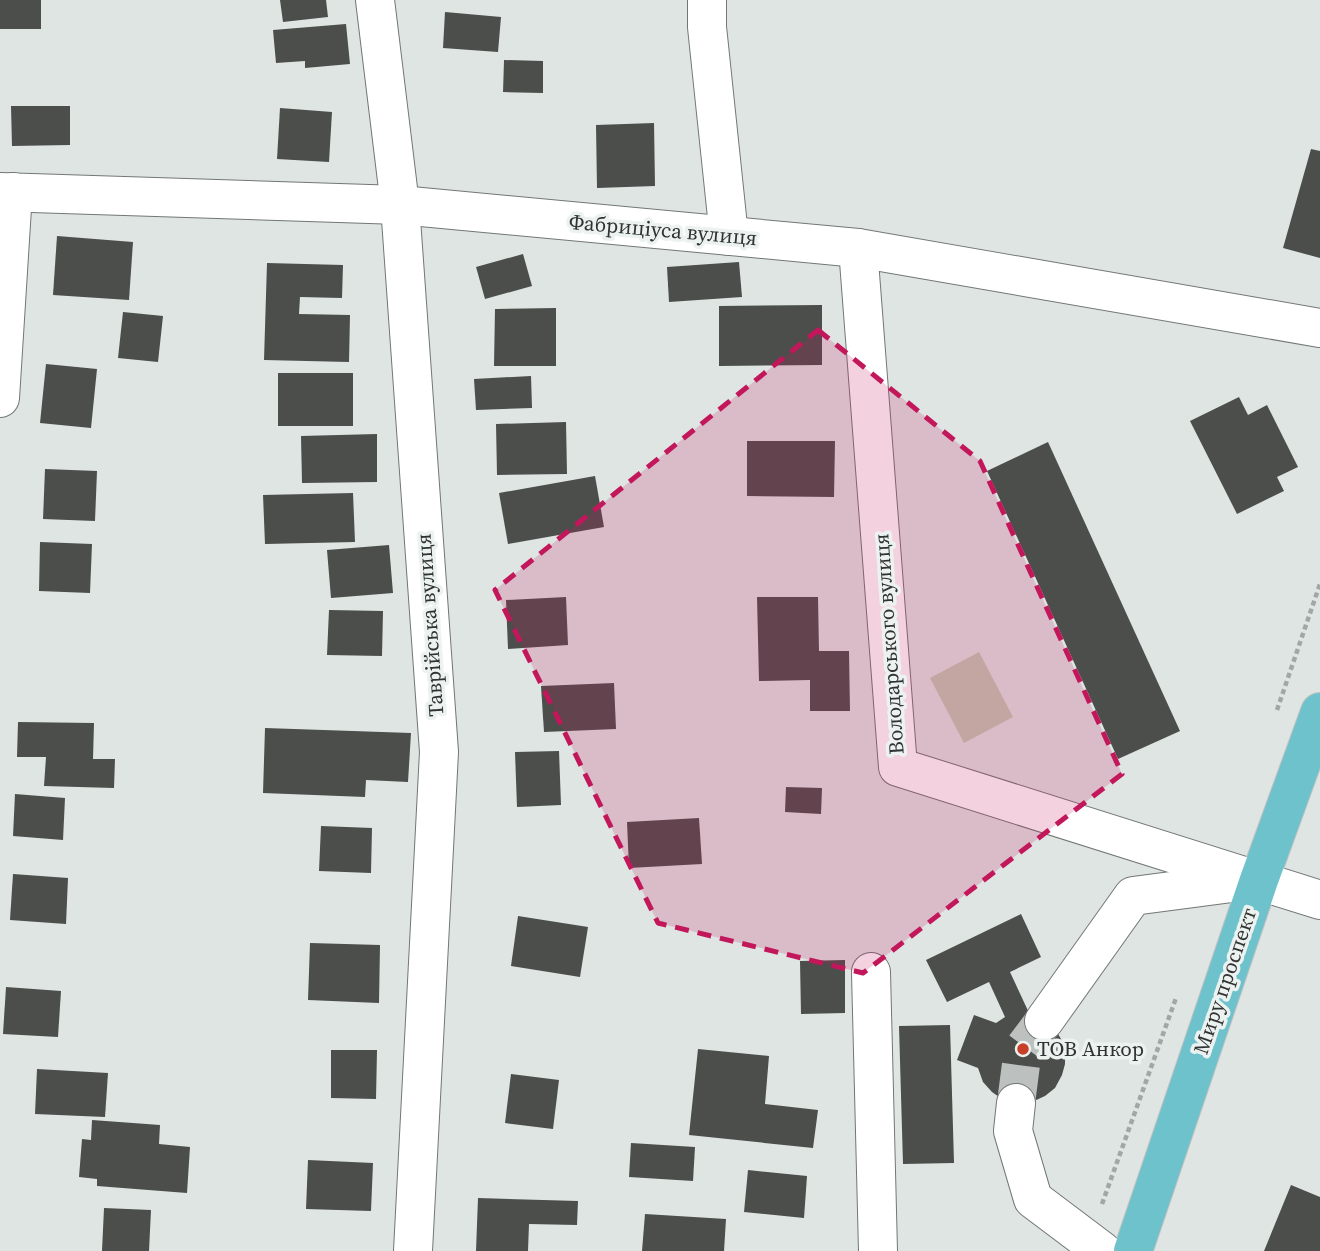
<svg xmlns="http://www.w3.org/2000/svg" width="1320" height="1251" viewBox="0 0 1320 1251" font-family="'Source Serif 4',serif">
<rect width="100%" height="100%" fill="#dfe5e3"/>
<path fill="#c3cab3" d="M 979,652 L 1013,717 L 964,743 L 930,678 Z"/>
<g fill="#4b4e4b">
<rect x="0" y="0" width="41" height="29"/>
<path d="M 280,0 L 326,0 L 328,17 L 283,22 Z"/>
<path d="M 445,12 L 501,17 L 498,52 L 443,48 Z"/>
<path d="M 346,24 L 350,64 L 305,68 L 305,61 L 276,63 L 273,30 Z"/>
<path d="M 504,60 L 543,61 L 543,93 L 503,92 Z"/>
<path d="M 11,106 L 70,106 L 70,145 L 12,146 Z"/>
<path d="M 280,108 L 332,112 L 329,162 L 277,159 Z"/>
<path d="M 654,123 L 655,186 L 597,188 L 596,125 Z"/>
<path d="M 1311,149 L 1320,151 L 1320,258 L 1283,248 Z"/>
<path d="M 57,236 L 133,242 L 129,300 L 53,295 Z"/>
<path d="M 523,254 L 532,286 L 485,299 L 476,267 Z"/>
<path d="M 739,262 L 742,297 L 669,302 L 667,267 Z"/>
<path d="M 267,263 L 343,265 L 342,298 L 300,297 L 299,314 L 350,315 L 349,362 L 264,360 Z"/>
<path d="M 822,305 L 822,365 L 719,366 L 719,306 Z"/>
<path d="M 556,308 L 556,366 L 494,366 L 495,309 Z"/>
<path d="M 123,312 L 163,316 L 158,362 L 118,358 Z"/>
<path d="M 46,364 L 97,369 L 91,428 L 40,423 Z"/>
<rect x="278" y="373" width="75" height="53"/>
<path d="M 531,376 L 532,408 L 476,410 L 474,379 Z"/>
<path d="M 1239,397 L 1248,415 L 1267,405 L 1298,467 L 1277,477 L 1284,491 L 1237,514 L 1190,421 Z"/>
<path d="M 566,422 L 567,474 L 497,475 L 496,424 Z"/>
<path d="M 377,434 L 377,482 L 302,483 L 301,436 Z"/>
<path d="M 747,441 L 835,441 L 834,497 L 747,496 Z"/>
<path d="M 1048,442 L 1180,731 L 1118,759 L 987,471 Z"/>
<path d="M 45,469 L 97,471 L 95,521 L 43,519 Z"/>
<path d="M 595,476 L 604,527 L 508,544 L 499,493 Z"/>
<path d="M 353,493 L 355,542 L 265,544 L 263,495 Z"/>
<path d="M 40,542 L 92,544 L 90,593 L 39,591 Z"/>
<path d="M 389,545 L 393,593 L 331,598 L 327,550 Z"/>
<path d="M 566,597 L 568,645 L 508,649 L 506,600 Z"/>
<path d="M 757,597 L 818,597 L 819,651 L 849,651 L 850,711 L 810,711 L 810,680 L 759,681 Z"/>
<path d="M 329,610 L 383,611 L 382,656 L 327,655 Z"/>
<path d="M 614,683 L 616,729 L 544,732 L 541,686 Z"/>
<path d="M 18,722 L 94,723 L 93,759 L 115,759 L 114,788 L 44,786 L 46,757 L 17,757 Z"/>
<path d="M 265,728 L 411,733 L 408,782 L 366,780 L 365,797 L 263,793 Z"/>
<path d="M 559,751 L 561,805 L 517,807 L 515,752 Z"/>
<path d="M 786,787 L 822,788 L 821,814 L 785,812 Z"/>
<path d="M 15,794 L 65,798 L 63,840 L 13,836 Z"/>
<path d="M 699,818 L 702,864 L 629,868 L 627,822 Z"/>
<path d="M 321,826 L 372,828 L 371,873 L 319,871 Z"/>
<path d="M 13,874 L 68,878 L 66,924 L 10,920 Z"/>
<path d="M 1021,914 L 1041,957 L 1010,972 L 1030,1015 L 1055,1029 L 1061,1039 L 1065,1051 L 1065,1064 L 1062,1075 L 1055,1088 L 1045,1096 L 1034,1101 L 1002,1099 L 992,1092 L 983,1082 L 978,1068 L 957,1060 L 974,1015 L 996,1023 L 1005,1017 L 989,982 L 947,1002 L 926,960 Z"/>
<path d="M 518,916 L 588,927 L 580,977 L 511,966 Z"/>
<path d="M 310,943 L 380,945 L 379,1003 L 308,1000 Z"/>
<path d="M 845,960 L 845,1013 L 801,1014 L 800,961 Z"/>
<path d="M 6,987 L 61,991 L 58,1037 L 3,1034 Z"/>
<path d="M 950,1025 L 954,1163 L 903,1164 L 899,1026 Z"/>
<path d="M 698,1049 L 769,1056 L 765,1104 L 818,1110 L 813,1148 L 689,1135 Z"/>
<path d="M 331,1050 L 377,1050 L 376,1099 L 331,1098 Z"/>
<path d="M 37,1069 L 108,1073 L 105,1117 L 35,1114 Z"/>
<path d="M 511,1074 L 559,1080 L 553,1129 L 505,1123 Z"/>
<path d="M 92,1120 L 160,1125 L 159,1144 L 190,1147 L 187,1193 L 97,1186 L 97,1179 L 79,1177 L 82,1139 L 91,1140 Z"/>
<path d="M 631,1143 L 695,1147 L 693,1181 L 629,1177 Z"/>
<path d="M 308,1160 L 373,1163 L 371,1211 L 306,1209 Z"/>
<path d="M 748,1170 L 807,1176 L 804,1218 L 744,1212 Z"/>
<path d="M 1291,1185 L 1320,1197 L 1320,1251 L 1264,1251 Z"/>
<path d="M 478,1198 L 578,1201 L 577,1225 L 529,1224 L 528,1251 L 476,1251 Z"/>
<path d="M 104,1208 L 151,1210 L 149,1251 L 102,1251 Z"/>
<path d="M 645,1214 L 726,1219 L 724,1251 L 642,1251 Z"/>
</g>
<g fill="none" stroke-linecap="round" stroke-linejoin="round">
<path stroke="#bcc1c0" stroke-width="38" stroke-dasharray="38 19" stroke-linecap="butt" d="M 1016,1103 L 1023,1049 L 1044,1021"/>
<g stroke="#727776" stroke-width="40">
<g id="minor">
<path d="M 375,0 L 400,205 L 439,752 L 413,1251"/>
<path d="M 707,0 L 707,27 L 729,236"/>
<path d="M 0,192 L 400,205 L 858,248 L 1320,328"/>
<path d="M 858,248 L 898,767 L 1320,900"/>
<path d="M 0,398 L 13,192"/>
<path d="M 871,972 L 878,1251"/>
<path d="M 1044,1021 L 1133,896 L 1247,881"/>
<path d="M 1016,1103 L 1013,1131 L 1033,1199 L 1102,1251"/>
</g>
</g>
<g stroke="#c1c2c2" stroke-width="40">
<path id="major" d="M 1133,1251 L 1259,880 L 1320,712"/>
</g>
<g stroke="#a2a6a5" stroke-width="4.5" stroke-dasharray="5 3.5" stroke-linecap="butt">
<path d="M 1277,710 L 1320,584"/>
<path d="M 1102,1204 L 1176,998"/>
</g>
<use href="#minor" stroke="#fff" stroke-width="38"/>
<use href="#major" stroke="#6dc2cc" stroke-width="38"/>
</g>
<path fill="#c2185b" fill-opacity="0.2" stroke="#c2185b" stroke-width="5" stroke-dasharray="14 9" stroke-linejoin="round" d="M 818,330 L 980,461 L 1122,774 L 863,973 L 658,923 L 495,590 Z"/>
<circle fill="#c93e26" stroke="#ecf2f0" stroke-width="2.5" cx="1023" cy="1049" r="7"/>
<g text-anchor="middle" stroke-width="7" stroke-linejoin="round" paint-order="stroke">
<g font-size="21" fill="#313333" stroke="#ecf2f0">
<text transform="translate(663 230) rotate(5)" y="7">Фабриціуса вулиця</text>
<text transform="translate(430 625) rotate(-94)" y="7">Таврійська вулиця</text>
<text transform="translate(889 644) rotate(-94)" y="7">Володарського вулиця</text>
<text transform="translate(1225 981) rotate(-71)" y="7">Миру проспект</text>
</g>
<g font-size="21" fill="#313333" stroke="#ecf2f0" text-anchor="start">
<text x="1037" y="1056">ТОВ Анкор</text>
</g>
</g>
</svg>
